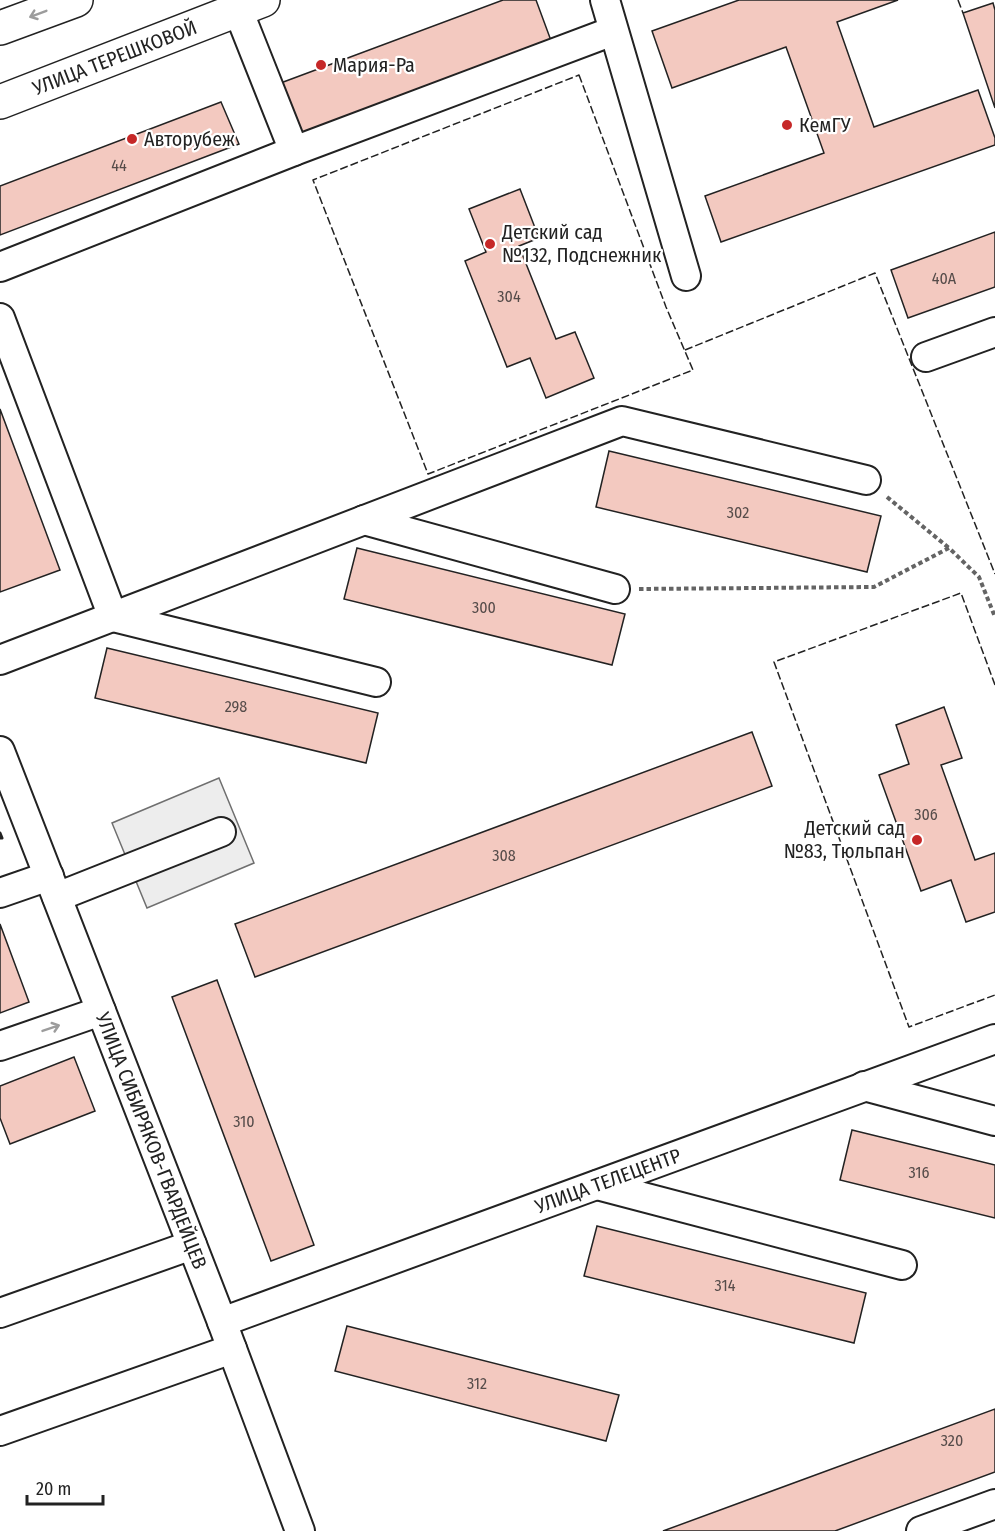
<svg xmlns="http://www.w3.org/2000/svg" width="995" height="1531" viewBox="0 0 995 1531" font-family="'Fira Sans Condensed',sans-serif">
<rect width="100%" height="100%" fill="#fff"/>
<path fill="#ededed" stroke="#6f6f6f" stroke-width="1.5" d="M 219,778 L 254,863 L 147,908 L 112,823 Z"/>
<g fill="#f3c9c0" stroke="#222" stroke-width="1.5">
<path d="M 503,0 L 536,0 L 553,46 L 299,141 L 278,84 Z"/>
<path d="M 739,0 L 898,0 L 837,22 L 874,127 L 978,90 L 995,138 L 995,145 L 721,242 L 705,196 L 824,153 L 786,47 L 672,88 L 652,31 Z"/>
<path d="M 993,3 L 995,10 L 995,108 L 963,13 Z"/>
<path d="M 221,102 L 239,144 L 0,235 L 0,186 Z"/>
<path d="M 520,189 L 539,238 L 519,246 L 556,339 L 575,332 L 594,378 L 546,398 L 530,358 L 507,367 L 465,261 L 486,252 L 469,209 Z"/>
<path d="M 995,232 L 995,287 L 908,318 L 891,270 Z"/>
<path d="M 0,409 L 60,570 L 0,592 Z"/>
<path d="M 609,451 L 881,516 L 867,572 L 596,507 Z"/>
<path d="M 357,548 L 625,614 L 612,665 L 344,599 Z"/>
<path d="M 107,648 L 378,713 L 366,763 L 95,698 Z"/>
<path d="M 944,707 L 962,758 L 941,765 L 975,860 L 995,853 L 995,912 L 966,922 L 951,880 L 921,891 L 879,775 L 909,764 L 896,725 Z"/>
<path d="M 752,732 L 772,786 L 255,977 L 235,924 Z"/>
<path d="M 0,924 L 29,1002 L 0,1013 Z"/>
<path d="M 217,980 L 314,1245 L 271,1261 L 172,997 Z"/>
<path d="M 74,1057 L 95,1111 L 10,1144 L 0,1118 L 0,1086 Z"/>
<path d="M 852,1130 L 995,1165 L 995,1218 L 840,1180 Z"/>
<path d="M 597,1226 L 866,1293 L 854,1343 L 584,1276 Z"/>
<path d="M 347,1326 L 619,1395 L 606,1441 L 335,1371 Z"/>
<path d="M 995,1409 L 995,1472 L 835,1531 L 663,1531 Z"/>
</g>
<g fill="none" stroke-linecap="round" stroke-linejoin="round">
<g stroke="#222" stroke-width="32">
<g id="minor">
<path d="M 605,0 L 686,276"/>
<path d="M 294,151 L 613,31"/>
<path d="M 0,267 L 294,151 L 238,10"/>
<path d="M 0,318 L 113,617 L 376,682"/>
<path d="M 926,357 L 995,332"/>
<path d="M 364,520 L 615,589"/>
<path d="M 0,660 L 622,421 L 866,480"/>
<path id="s1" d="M 0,751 L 222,1322 L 300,1531"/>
<path d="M 0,893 L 49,876"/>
<path d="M 57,897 L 221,832"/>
<path d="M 0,1046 L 101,1011"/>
<path d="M 864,1086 L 995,1121"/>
<path d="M 597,1185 L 902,1265"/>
<path d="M 0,1313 L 192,1245"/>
<path id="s2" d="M 222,1322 L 995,1039"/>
<path d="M 0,1431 L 232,1349"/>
<path d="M 921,1531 L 995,1504"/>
</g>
</g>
<g stroke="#222" stroke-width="36">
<g id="major">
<path d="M 0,28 L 76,0"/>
<path id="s3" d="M 0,102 L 263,0"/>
</g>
</g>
<g stroke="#646464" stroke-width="4" stroke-dasharray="4.5 3" stroke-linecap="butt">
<path d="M 887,497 L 949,548"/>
<path d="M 639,589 L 874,587 L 949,548 L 979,577 L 995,617"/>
</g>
<use href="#minor" stroke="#fff" stroke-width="28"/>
<use href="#major" stroke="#fff" stroke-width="33"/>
<g stroke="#222" stroke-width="1.5" stroke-dasharray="8 3" stroke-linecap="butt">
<path d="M 958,0 L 963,13"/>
<path d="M 579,75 L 666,307 L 693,370 L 428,474 L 313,180 Z"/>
<path d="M 685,350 L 875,273 L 995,574"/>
<path d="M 995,685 L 961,593 L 774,662 L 909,1027 L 995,995"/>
</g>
<path stroke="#222" stroke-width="3" d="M 0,833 L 2,838 L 0,838"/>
</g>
<defs><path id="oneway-shaft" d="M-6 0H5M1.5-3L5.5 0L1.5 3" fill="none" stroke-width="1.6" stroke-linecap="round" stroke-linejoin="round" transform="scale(1.5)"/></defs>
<g stroke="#9c9c9c">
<use href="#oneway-shaft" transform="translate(38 14) rotate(159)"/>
<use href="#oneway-shaft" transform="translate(51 1028) rotate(-19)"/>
</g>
<g fill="#c62828" stroke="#fff" stroke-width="2">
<circle cx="321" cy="65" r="6"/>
<circle cx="787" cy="125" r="6"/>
<circle cx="132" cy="139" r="6"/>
<circle cx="490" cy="244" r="6"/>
<circle cx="917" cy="840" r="6"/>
</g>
<g text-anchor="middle" stroke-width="4.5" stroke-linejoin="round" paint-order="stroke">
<g font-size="16" fill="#564c4a">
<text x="119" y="171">44</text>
<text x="944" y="284">40А</text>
<text x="509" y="302">304</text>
<text x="738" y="518">302</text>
<text x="484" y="613">300</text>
<text x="236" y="712">298</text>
<text x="926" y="820">306</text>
<text x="504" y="861">308</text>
<text x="244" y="1127">310</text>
<text x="919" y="1178">316</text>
<text x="725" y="1291">314</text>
<text x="477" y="1389">312</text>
<text x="952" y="1446">320</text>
</g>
<g font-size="20" fill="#222" stroke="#fff">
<text dy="7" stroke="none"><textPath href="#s3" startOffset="123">УЛИЦА ТЕРЕШКОВОЙ</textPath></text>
<text dy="7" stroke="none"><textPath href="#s1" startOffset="418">УЛИЦА СИБИРЯКОВ-ГВАРДЕЙЦЕВ</textPath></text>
<text dy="7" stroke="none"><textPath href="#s2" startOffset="411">УЛИЦА ТЕЛЕЦЕНТР</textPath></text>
</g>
<g font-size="20" fill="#222" stroke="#fff" text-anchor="start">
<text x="333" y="72">Мария-Ра</text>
<text x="799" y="132">КемГУ</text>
<text x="144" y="146">Авторубеж</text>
<text x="502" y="239">Детский сад<tspan x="502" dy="23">№132, Подснежник</tspan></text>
<text x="905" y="835" text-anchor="end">Детский сад<tspan x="905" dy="23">№83, Тюльпан</tspan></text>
</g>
</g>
<path d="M27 1495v9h76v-9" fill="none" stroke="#222222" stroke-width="3"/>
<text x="36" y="1495" font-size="18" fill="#222222" stroke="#ffffff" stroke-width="4.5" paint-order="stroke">20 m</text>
</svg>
